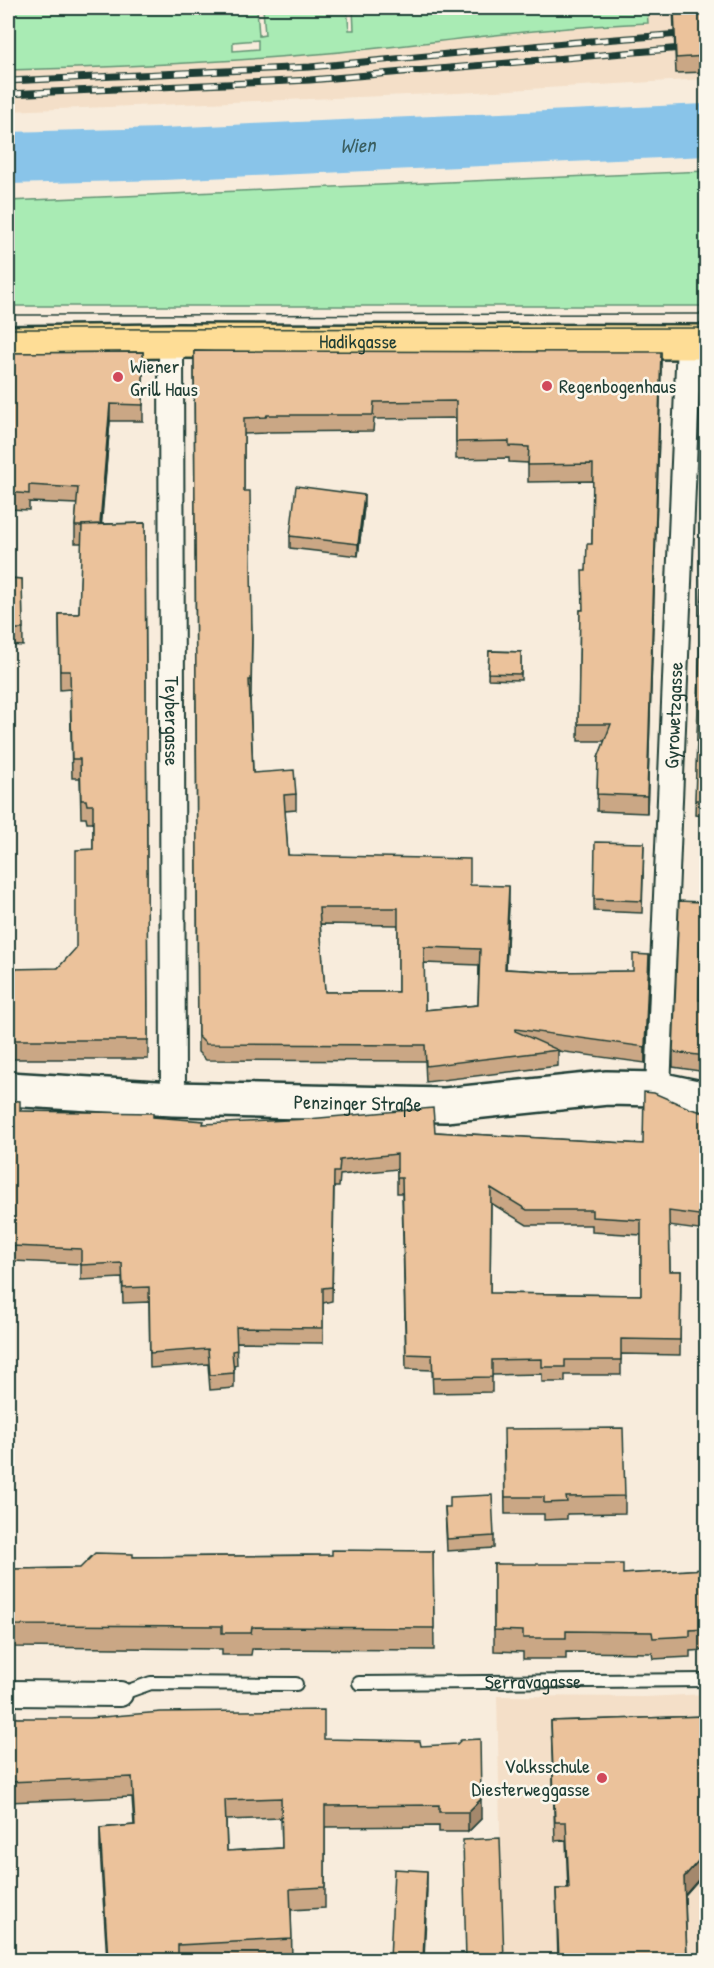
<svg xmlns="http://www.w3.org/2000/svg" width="714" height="1968" viewBox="0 0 714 1968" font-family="'Patrick Hand',sans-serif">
<rect width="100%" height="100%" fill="#f8ecdc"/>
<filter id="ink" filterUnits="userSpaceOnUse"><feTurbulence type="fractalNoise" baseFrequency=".0167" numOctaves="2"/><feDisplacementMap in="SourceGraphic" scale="12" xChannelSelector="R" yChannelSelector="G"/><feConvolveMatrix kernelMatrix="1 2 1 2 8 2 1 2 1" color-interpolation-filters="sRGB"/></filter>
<g filter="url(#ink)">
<g fill="#f4dfc8">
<path d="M 647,8 L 706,8 L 706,79 L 458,93 L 8,111 L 8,70 L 165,64 L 338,52 L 539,30 L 648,23 Z"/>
<path d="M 706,1694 L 706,1960 L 503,1960 L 497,1696 L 645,1697 Z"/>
</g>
<g fill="#a9ebb4" stroke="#649474" stroke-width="1.5" fill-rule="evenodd">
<path d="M 8,8 L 257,8 L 259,36 L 265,35 L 263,8 L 347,8 L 349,30 L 354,30 L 353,8 L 655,8 L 647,8 L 648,23 C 545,27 443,42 340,52 C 229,62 118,67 8,70 ZM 258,40 L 258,49 L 233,51 L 233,42 Z"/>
<path d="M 706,171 L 706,306 L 8,306 L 8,201 Z"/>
</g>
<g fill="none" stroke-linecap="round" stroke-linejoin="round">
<path stroke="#89c4e9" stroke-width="52" id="s1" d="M 8,158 L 163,154 L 706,130"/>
<g stroke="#1f3d34" stroke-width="16">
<g id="lane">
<path id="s2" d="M 359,1683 L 706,1680"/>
<path d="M 120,1694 L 151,1683 L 296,1684"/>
</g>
</g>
<g stroke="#1f3d34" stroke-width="28">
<g id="street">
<path id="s3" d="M 171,341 L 173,1099"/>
<path id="s4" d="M 658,1089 L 689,342"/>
<path d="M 8,1693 L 120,1694"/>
</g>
</g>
<g stroke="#1f3d34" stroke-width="38">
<g id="secondary">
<path id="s5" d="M 8,1089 L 173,1099 L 445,1105 L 607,1088 L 658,1089 L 706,1099"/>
</g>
</g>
<g stroke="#1f3d34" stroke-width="38">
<g id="primary">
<path id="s6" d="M 8,343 L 171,341 L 706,342"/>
</g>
</g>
<use href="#lane" stroke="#fbf7ec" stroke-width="12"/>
<use href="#street" stroke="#fbf7ec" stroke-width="24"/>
<use href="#secondary" stroke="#fbf7ec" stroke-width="33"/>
<use href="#primary" stroke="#fedd96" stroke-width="33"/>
<g stroke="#1f3d34" stroke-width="1.5">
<path d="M 8,315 L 706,314"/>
<path d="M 8,329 L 706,328"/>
</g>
<g stroke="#1f3d34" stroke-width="7">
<g id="rail">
<path d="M 8,81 L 310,67 L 565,43 L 706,32"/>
<path d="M 8,94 L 310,80 L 706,46"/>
</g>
</g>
<use href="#rail" stroke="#fbf7ec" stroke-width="4.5" stroke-dasharray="14" stroke-linecap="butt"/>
</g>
<g fill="#caa785" stroke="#1f3d34" stroke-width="1.5" fill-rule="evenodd">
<path d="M 673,8 L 706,8 L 706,72 L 676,73 Z"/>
<path d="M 194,351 L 661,369 L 647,813 L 597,811 L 598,758 L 605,741 L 578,741 L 580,610 L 583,610 L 586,571 L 592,544 L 593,481 L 528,482 L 528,463 L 509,462 L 509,458 L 456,459 L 456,418 L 374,419 L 373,431 L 267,432 L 266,433 L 244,434 L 244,491 L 252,634 L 251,697 L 250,697 L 253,773 L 296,794 L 296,810 L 285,811 L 288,855 L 470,885 L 509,903 L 506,969 L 556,972 L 649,971 L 645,1063 L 558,1051 L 558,1066 L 426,1082 L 425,1061 L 206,1060 L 198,1052 ZM 320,924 L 398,925 L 398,992 L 325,992 ZM 424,963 L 479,965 L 478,1005 L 425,1010 Z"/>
<path d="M 143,352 L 143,421 L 110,421 L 101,524 L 145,523 L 148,1059 L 12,1059 L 8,1061 L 8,983 L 12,983 L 58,968 L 76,949 L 93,849 L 93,823 L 87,823 L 86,818 L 81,818 L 80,778 L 72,778 L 70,689 L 60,690 L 59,614 L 79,614 L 82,543 L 75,543 L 75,526 L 77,504 L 29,502 L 29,510 L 8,509 L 8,353 Z"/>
<path d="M 706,455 L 706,816 L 695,815 Z"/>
<path d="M 364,507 L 358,556 L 290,548 L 290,536 Z"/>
<path d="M 8,578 L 22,579 L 23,646 L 8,645 Z"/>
<path d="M 489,651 L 521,652 L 521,680 L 488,679 Z"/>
<path d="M 644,843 L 642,913 L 594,911 L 594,899 Z"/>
<path d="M 699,1000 L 706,1001 L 706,1072 L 673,1067 L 673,1052 Z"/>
<path d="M 8,1100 L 20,1111 L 153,1117 L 203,1124 L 435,1132 L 643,1144 L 691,1109 L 706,1113 L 706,1231 L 669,1226 L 670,1271 L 681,1271 L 680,1355 L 621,1354 L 621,1375 L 565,1375 L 565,1382 L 542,1382 L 542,1374 L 492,1375 L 492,1392 L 433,1393 L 432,1370 L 406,1369 L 402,1193 L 397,1193 L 397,1169 L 340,1175 L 339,1187 L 334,1187 L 332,1301 L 323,1303 L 323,1343 L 236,1342 L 237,1365 L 234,1366 L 234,1388 L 210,1390 L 208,1364 L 150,1368 L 149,1302 L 123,1303 L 122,1278 L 81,1280 L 81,1264 L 13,1261 L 12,1282 L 8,1282 ZM 491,1203 L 527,1225 L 592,1225 L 592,1232 L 641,1235 L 641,1295 L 490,1293 Z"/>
<path d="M 504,1446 L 625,1496 L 625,1513 L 567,1514 L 567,1519 L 544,1520 L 544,1514 L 505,1514 Z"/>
<path d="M 445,1507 L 494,1536 L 494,1548 L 447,1551 Z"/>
<path d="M 433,1551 L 434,1650 L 252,1649 L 251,1655 L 222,1655 L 222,1649 L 14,1647 L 14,1569 L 80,1568 L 133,1557 L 332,1555 Z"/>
<path d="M 494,1564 L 623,1574 L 706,1569 L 706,1650 L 690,1651 L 690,1657 L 653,1659 L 652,1653 L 566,1652 L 566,1659 L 523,1659 L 523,1652 L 494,1651 Z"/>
<path d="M 8,1696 L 16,1718 L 421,1746 L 481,1819 L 468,1832 L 439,1832 L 439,1826 L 325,1827 L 325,1908 L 291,1910 L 292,1960 L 107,1960 L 100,1848 L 100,1828 L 134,1825 L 132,1797 L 8,1802 ZM 281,1818 L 282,1848 L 227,1851 L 226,1820 Z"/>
<path d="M 706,1716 L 706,1871 L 685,1895 L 687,1960 L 558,1960 L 556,1889 L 568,1889 L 566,1840 L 555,1841 L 551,1721 Z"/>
</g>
<g fill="#a4886c" stroke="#1f3d34" stroke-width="1.5">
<path d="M 661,352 L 661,369 L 647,813 L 647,796 Z"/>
<path d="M 110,404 L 110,421 L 100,543 L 100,526 Z"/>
<path d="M 364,495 L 364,507 L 358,556 L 358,544 Z"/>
<path d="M 509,886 L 509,903 L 505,985 L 505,969 Z"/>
<path d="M 649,955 L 649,971 L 645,1063 L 645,1047 Z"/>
<path d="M 12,1040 L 12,1059 L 8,1061 L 8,1043 Z"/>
<path d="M 13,1246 L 13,1261 L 12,1282 L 12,1267 Z"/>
<path d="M 481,1799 L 481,1819 L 468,1832 L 468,1812 Z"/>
<path d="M 706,1852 L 706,1871 L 684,1896 L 684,1877 Z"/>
<path d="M 427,1871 L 427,1891 L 424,1960 L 423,1960 Z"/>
</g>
<g fill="#ebc29b" stroke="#1f3d34" stroke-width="1.5" fill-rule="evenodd">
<path d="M 674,8 L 706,8 L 706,56 L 676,58 Z"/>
<path d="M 194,351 L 661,352 L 647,796 L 597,794 L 598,758 L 611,724 L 578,724 L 580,610 L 583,610 L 582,571 L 586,571 L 587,544 L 592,544 L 593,464 L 528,465 L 529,447 L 509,446 L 509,441 L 456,442 L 456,401 L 374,402 L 373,415 L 267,415 L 266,417 L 244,418 L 244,491 L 250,491 L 252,634 L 251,680 L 249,680 L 253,773 L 294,770 L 296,794 L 284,795 L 288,855 L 470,859 L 470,885 L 509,886 L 505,969 L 556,972 L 633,971 L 633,954 L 649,955 L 645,1047 L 516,1029 L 515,1031 L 558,1050 L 426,1066 L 425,1045 L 206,1044 L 198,1036 ZM 319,908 L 398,908 L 398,992 L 325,992 ZM 424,947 L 480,949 L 478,1005 L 425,1010 Z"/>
<path d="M 143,352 L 143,405 L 110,404 L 100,524 L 82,525 L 82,526 L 75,526 L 78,488 L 29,485 L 29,494 L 8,492 L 8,353 Z"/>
<path d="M 706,455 L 706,800 L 695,800 Z"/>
<path d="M 296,486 L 364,495 L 358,544 L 290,536 Z"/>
<path d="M 145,523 L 148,1040 L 12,1040 L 8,1043 L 8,983 L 12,983 L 12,969 L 58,968 L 76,948 L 76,850 L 93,849 L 93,805 L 87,805 L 86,800 L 81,800 L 80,759 L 72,759 L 70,671 L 60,671 L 59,614 L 79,614 L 82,525 Z"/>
<path d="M 8,578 L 22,579 L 23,629 L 8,629 Z"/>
<path d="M 489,651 L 521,652 L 521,674 L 488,673 Z"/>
<path d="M 595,842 L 644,843 L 642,901 L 594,899 Z"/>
<path d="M 679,901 L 701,902 L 699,1000 L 706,1001 L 706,1056 L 673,1052 Z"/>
<path d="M 644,1092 L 654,1093 L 691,1109 L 706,1113 L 706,1216 L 669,1211 L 670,1271 L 681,1271 L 680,1340 L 621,1339 L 621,1360 L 565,1360 L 565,1367 L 542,1367 L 542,1359 L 492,1360 L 492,1377 L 433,1378 L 432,1355 L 406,1354 L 402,1178 L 397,1178 L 397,1154 L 340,1160 L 339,1172 L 334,1172 L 332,1287 L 323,1288 L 323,1328 L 236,1327 L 237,1350 L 232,1351 L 234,1373 L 210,1375 L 208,1349 L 150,1353 L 149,1287 L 123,1288 L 122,1263 L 81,1265 L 81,1249 L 13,1246 L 12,1267 L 8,1267 L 8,1100 L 20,1101 L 20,1111 L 153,1113 L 153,1117 L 204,1121 L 203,1124 L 308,1119 L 433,1108 L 435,1132 L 643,1144 ZM 491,1188 L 527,1210 L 592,1210 L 592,1217 L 641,1220 L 641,1295 L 490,1293 Z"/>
<path d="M 623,1428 L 625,1496 L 566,1497 L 567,1502 L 544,1503 L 544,1497 L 505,1497 L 504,1429 Z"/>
<path d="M 492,1495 L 494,1536 L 447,1539 L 445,1507 L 450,1507 L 450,1497 Z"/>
<path d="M 332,1550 L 433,1551 L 434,1628 L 252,1627 L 251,1633 L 222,1633 L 222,1626 L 14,1625 L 14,1569 L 80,1568 L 95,1553 L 133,1554 L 133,1557 L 332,1555 Z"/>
<path d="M 494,1564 L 623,1564 L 623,1574 L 706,1569 L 706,1629 L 690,1630 L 690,1636 L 653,1638 L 652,1632 L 566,1631 L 566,1638 L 523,1638 L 523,1631 L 494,1630 Z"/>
<path d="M 8,1696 L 15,1696 L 16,1718 L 90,1718 L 161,1712 L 324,1710 L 324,1739 L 420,1741 L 421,1746 L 457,1744 L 461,1740 L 480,1739 L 481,1799 L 468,1812 L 439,1812 L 439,1805 L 325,1806 L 325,1887 L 290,1889 L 292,1939 L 178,1945 L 178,1960 L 108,1960 L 100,1828 L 135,1825 L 132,1777 L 8,1782 ZM 281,1798 L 282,1848 L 227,1851 L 225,1800 Z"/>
<path d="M 706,1716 L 706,1852 L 684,1877 L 687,1960 L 559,1960 L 556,1889 L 569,1889 L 566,1822 L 555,1822 L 551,1721 Z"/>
<path d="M 500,1838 L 504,1960 L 466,1960 L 463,1840 Z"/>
<path d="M 394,1869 L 427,1871 L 423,1960 L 390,1960 Z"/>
</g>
</g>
<g fill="#d1495b" stroke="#fbf7ec" stroke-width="2">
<circle cx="118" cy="377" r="6"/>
<circle cx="547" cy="386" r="6"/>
<circle cx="602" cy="1778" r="6"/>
</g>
<g text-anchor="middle" stroke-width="5" stroke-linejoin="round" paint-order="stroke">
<g font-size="20" fill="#1f3d34" stroke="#fbf7ec">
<text dy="7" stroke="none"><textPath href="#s6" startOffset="350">Hadikgasse</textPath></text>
<text dy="7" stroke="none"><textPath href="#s4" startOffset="374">Gyrowetzgasse</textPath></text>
<text dy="7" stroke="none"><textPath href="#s3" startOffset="380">Teybergasse</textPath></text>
<text dy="7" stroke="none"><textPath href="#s5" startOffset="350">Penzinger Straße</textPath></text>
<text dy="7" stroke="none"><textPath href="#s2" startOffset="174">Serravagasse</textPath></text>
</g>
<g font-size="20" fill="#1f3d34" stroke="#fbf7ec" text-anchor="start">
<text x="130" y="373">Wiener<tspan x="130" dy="23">Grill Haus</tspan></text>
<text x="559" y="393">Regenbogenhaus</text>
<text x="590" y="1773" text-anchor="end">Volksschule<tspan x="590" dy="23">Diesterweggasse</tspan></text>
</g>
<g font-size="21" font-style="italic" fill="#3a5f61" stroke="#fbf7ec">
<text dy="7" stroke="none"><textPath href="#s1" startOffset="350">Wien</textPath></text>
</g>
</g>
<rect width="714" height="1968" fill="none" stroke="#fbf7ec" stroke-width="30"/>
<rect x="15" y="15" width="684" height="1938" fill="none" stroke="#1f3d34" stroke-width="2" filter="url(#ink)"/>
</svg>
